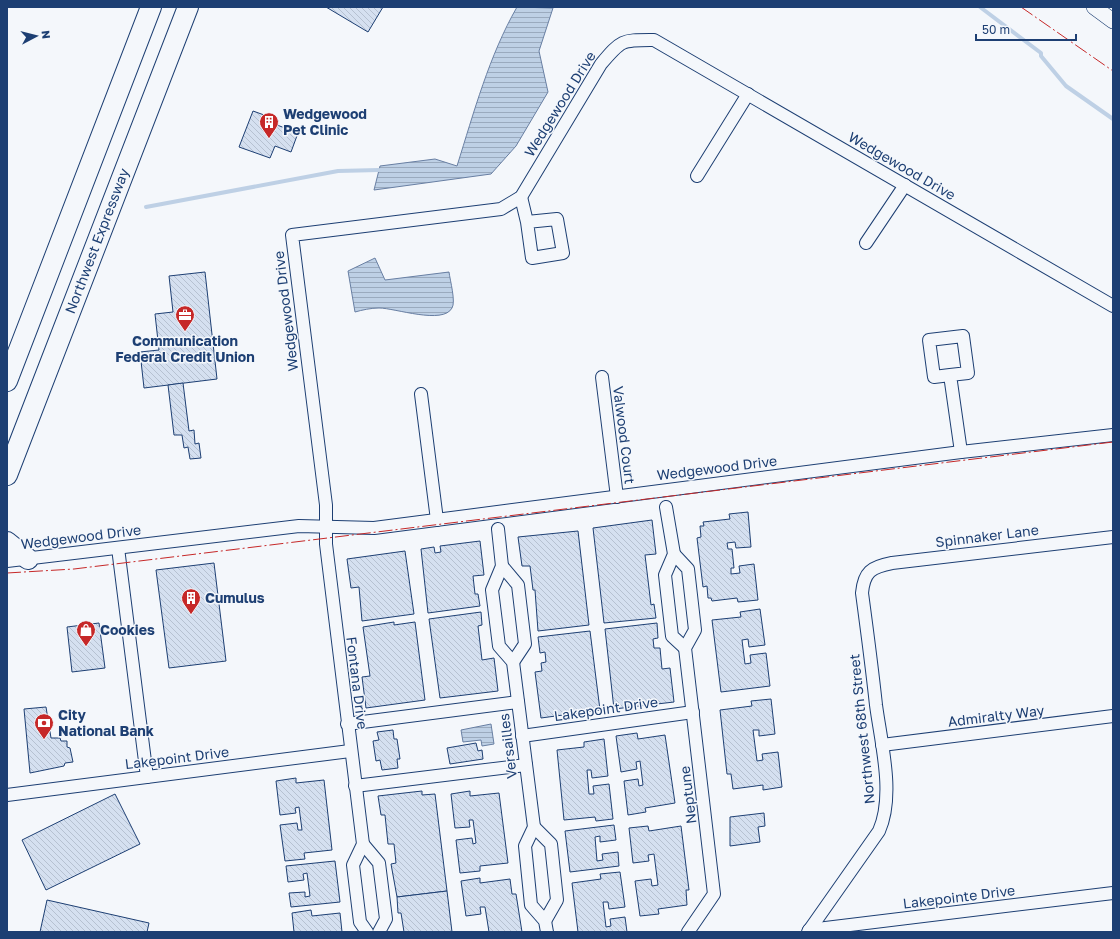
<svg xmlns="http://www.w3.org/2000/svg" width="1120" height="939" viewBox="0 0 1120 939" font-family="'Golos Text',sans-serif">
<defs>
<pattern id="water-rules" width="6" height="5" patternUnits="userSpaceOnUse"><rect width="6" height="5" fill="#bed0e5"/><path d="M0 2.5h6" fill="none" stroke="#9aaabe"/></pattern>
<pattern id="building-back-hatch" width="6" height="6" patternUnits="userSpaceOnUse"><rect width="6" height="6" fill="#d5e0f0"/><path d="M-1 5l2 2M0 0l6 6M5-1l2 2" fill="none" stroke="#b6c1d1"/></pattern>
</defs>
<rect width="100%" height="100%" fill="#f4f7fb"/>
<g fill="url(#water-rules)" stroke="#687fa3">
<path d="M 517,7 L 553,8 L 539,51 L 548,92 L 516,146 L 491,174 L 374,190 L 380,166 L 435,159 L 457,166 C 474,112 489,56 517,7 Z"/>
<path d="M 375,258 L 385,280 L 449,272 C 450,280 456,302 452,308 C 443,325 395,308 379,308 C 371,308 362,310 355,312 L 348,271 Z"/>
<path d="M 491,724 L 494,744 L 482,746 L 481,740 L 463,742 L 461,730 Z"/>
</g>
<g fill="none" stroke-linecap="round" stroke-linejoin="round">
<g stroke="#bed0e5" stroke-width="4">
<path d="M 980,7 L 1041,53 L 1041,56 L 1066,86 L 1113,119"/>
<path d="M 146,207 L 338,171 L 379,170"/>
</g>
</g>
<g fill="url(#building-back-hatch)" stroke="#1d3f73">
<path d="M 326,7 L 383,7 L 368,32 Z"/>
<path d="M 253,111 L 278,120 L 277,125 L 298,133 L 291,152 L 275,146 L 270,158 L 239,147 Z"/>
<path d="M 205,272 L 217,379 L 144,388 L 140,352 L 159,350 L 155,314 L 173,312 L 169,276 Z"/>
<path d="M 183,383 L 189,431 L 194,430 L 195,444 L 199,443 L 201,458 L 190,459 L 188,447 L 184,448 L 182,435 L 174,435 L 168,385 Z"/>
<path d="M 748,512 L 751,547 L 736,548 L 735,542 L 727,543 L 728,549 L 732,549 L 734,568 L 731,568 L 731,574 L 740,573 L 739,566 L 754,564 L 758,600 L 738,602 L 737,598 L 712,601 L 711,598 L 708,598 L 707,586 L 703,587 L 697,538 L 701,537 L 700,526 L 704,526 L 703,522 L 730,519 L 729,514 Z"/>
<path d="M 652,520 L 656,554 L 645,555 L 651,605 L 654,604 L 656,618 L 604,623 L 593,528 Z"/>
<path d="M 578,531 L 589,625 L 538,631 L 535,590 L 533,590 L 530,566 L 522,566 L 518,537 Z"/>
<path d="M 480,541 L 484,575 L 473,576 L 475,594 L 478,594 L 480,606 L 428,613 L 421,549 L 434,547 L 435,553 L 441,552 L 440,546 Z"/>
<path d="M 405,551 L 414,614 L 362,621 L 359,587 L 351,588 L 347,559 Z"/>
<path d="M 214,563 L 226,661 L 169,668 L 156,570 Z"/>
<path d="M 760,609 L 765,645 L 749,647 L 748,639 L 742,640 L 745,664 L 751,663 L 750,655 L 766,653 L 770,686 L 721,692 L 712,620 L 741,617 L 740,612 Z"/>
<path d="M 481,612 L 482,625 L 478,626 L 482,660 L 494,658 L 498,691 L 440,698 L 429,619 Z"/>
<path d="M 394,622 L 394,625 L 415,622 L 425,700 L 366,708 L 362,677 L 370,676 L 363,627 Z"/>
<path d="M 99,623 L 105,668 L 72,672 L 67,627 Z"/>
<path d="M 657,623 L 658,638 L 653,639 L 654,648 L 660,648 L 662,669 L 670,668 L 674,702 L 614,709 L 605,629 Z"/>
<path d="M 590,631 L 600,710 L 541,718 L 535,672 L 542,671 L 541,663 L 546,662 L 545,652 L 540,653 L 538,637 Z"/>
<path d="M 771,699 L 775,734 L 759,736 L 759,730 L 753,730 L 757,761 L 763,760 L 762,754 L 778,752 L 782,787 L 763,790 L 763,785 L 733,789 L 731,774 L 727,774 L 720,710 L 752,706 L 751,701 Z"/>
<path d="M 46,707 L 51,738 L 60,738 L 61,741 L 67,741 L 67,747 L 70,748 L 73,762 L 65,763 L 64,766 L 30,773 L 24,709 Z"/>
<path d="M 393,730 L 394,739 L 397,739 L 400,759 L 397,759 L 398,768 L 382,770 L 380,760 L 376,761 L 373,741 L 379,740 L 377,732 Z"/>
<path d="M 637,733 L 638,739 L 665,735 L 675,803 L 645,808 L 646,812 L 628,815 L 624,781 L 638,779 L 639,786 L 643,785 L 640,761 L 636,762 L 637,769 L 621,772 L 616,736 Z"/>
<path d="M 604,739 L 608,776 L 592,778 L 591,770 L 587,770 L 589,794 L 594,794 L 593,786 L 609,784 L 613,819 L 596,821 L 595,817 L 564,820 L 557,750 L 584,747 L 584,742 Z"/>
<path d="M 476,743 L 478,751 L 482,750 L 483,759 L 450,764 L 447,748 Z"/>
<path d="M 296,778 L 296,783 L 324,780 L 332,850 L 304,853 L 305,859 L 285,861 L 280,825 L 297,823 L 298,830 L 302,830 L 299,807 L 295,808 L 296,813 L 280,815 L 276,781 Z"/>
<path d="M 422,791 L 422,795 L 435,794 L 447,891 L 397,897 L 391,864 L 396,863 L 394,844 L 388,844 L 385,815 L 381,815 L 378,796 Z"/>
<path d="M 470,791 L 470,796 L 499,793 L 508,863 L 480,866 L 480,871 L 460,873 L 456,840 L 472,838 L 473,844 L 476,843 L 473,820 L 469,820 L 470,827 L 455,828 L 451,794 Z"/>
<path d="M 115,794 L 140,844 L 46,890 L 22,840 Z"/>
<path d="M 764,813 L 765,826 L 758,827 L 760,842 L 730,846 L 730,817 Z"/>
<path d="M 614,825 L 616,840 L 600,842 L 600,836 L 595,837 L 597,861 L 603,860 L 602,854 L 618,852 L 619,866 L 570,872 L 565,831 Z"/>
<path d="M 648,826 L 649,831 L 681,826 L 689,890 L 686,890 L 687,905 L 658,909 L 659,914 L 640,916 L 635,881 L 651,879 L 652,886 L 658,885 L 654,854 L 648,855 L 649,861 L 633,863 L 629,828 Z"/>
<path d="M 335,861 L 340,902 L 291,907 L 289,893 L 305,892 L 305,897 L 310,896 L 307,873 L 303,874 L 304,880 L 288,882 L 286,866 Z"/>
<path d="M 620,872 L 625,907 L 609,909 L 608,902 L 603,902 L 606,927 L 611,926 L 610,919 L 625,917 L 627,932 L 578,932 L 572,883 L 601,879 L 600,874 Z"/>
<path d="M 480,878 L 480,883 L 510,879 L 512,894 L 516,894 L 522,932 L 489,932 L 485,907 L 480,907 L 481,914 L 466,916 L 461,881 Z"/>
<path d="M 447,891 L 452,932 L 404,932 L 401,913 L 398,913 L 397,897 Z"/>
<path d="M 47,900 L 149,923 L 147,932 L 40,932 Z"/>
<path d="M 311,910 L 312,916 L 340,913 L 342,932 L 294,932 L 292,913 Z"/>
</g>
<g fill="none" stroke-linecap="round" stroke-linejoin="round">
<g stroke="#1d3f73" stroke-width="14">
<g id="minor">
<path d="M 697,176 L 748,94"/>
<path d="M 521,197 L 527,222 L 532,258 L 563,253 L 557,219 L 527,222"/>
<path d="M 866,243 L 905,185"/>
<path d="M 950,375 L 934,377 L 929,340 L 963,336 L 968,373 L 950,375 L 961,452"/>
<path d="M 602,377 L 617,497"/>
<path d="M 421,394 L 437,520"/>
<path d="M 666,507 L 674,554 L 665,575 L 672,636 L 685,648"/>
<path d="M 498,529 L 502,566 L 492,590 L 499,646 L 513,662 L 534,827 L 525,846 L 531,905 L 545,921 L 547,932"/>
<path d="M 118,548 L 147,777"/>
<path d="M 674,554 L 688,569 L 695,630 L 685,648 L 714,894 L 688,932"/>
<path d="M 7,561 L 299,526 L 374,528 L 961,452 L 1113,435"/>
<path d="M 502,566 L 518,585 L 525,644 L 513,662"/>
<path d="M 347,724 L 518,702"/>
<path d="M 522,736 L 693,712"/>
<path d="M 882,745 L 1113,716"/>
<path d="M 355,786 L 526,765"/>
<path d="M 7,795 L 350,751"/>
<path d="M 534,827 L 551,844 L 557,900 L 545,921"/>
<path d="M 363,844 L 379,863 L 386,919 L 379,932"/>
<path d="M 809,930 L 1113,893"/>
<path d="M 367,932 L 360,922 L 353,865 L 363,844 L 326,544 L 326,505 L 292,235 L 501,209 L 521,197 L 601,64 C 622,39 622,40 654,40 L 1113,306"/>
<path d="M 808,932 L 879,831 C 895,795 881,743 876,705 C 872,668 867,630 862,593 C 864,572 871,567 892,563 L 1113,537"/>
</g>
</g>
<g stroke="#1d3f73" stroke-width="16">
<path id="tertiary" d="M 1094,7 L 1113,21"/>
</g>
<g stroke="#1d3f73" stroke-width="22">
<g id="trunk">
<path d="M 7,381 L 151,7"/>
<path d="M 7,475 L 188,7"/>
<path d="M 7,542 L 28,559"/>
</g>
</g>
<use href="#minor" stroke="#f4f7fb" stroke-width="12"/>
<use href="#tertiary" stroke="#f4f7fb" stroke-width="15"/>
<use href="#trunk" stroke="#f4f7fb" stroke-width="20"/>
<g stroke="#c62828" stroke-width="1" stroke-dasharray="14 3 2 3" stroke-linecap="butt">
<path d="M 1021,7 L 1113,71"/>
<path d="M 7,573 L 74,569 L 1113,442"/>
</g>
</g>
<defs>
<g id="building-pin" transform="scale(1)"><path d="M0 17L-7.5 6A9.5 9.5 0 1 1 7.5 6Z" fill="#c62828" stroke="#f4f7fb"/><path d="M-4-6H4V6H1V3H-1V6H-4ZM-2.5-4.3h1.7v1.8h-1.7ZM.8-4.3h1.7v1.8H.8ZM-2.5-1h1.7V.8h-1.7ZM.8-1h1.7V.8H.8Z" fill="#fff"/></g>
<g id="office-pin" transform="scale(1)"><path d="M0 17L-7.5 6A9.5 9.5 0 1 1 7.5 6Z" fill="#c62828" stroke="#f4f7fb"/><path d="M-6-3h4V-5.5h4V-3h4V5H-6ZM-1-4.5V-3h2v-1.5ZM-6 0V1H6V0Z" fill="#fff"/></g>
<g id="shop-pin" transform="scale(1)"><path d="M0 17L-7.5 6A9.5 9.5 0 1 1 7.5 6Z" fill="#c62828" stroke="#f4f7fb"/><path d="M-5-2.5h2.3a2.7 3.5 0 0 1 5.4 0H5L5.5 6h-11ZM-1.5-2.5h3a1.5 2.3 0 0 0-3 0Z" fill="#fff"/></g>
<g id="bank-pin" transform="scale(1)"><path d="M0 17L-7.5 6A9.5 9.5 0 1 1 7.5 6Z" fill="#c62828" stroke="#f4f7fb"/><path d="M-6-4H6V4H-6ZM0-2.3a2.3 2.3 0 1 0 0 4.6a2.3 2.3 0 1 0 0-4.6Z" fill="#fff"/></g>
</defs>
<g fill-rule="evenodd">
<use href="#building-pin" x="269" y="122"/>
<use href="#office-pin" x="185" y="315"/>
<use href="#building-pin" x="191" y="598"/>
<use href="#shop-pin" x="86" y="630"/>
<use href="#bank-pin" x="44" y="723"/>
</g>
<g text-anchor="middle" stroke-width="3" stroke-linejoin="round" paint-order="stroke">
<g font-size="14" fill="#1d3f73" stroke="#f4f7fb">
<text transform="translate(560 104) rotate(-58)" y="5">Wedgewood Drive</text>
<text transform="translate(902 166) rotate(30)" y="5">Wedgewood Drive</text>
<text transform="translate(97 241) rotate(-69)" y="5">Northwest Expressway</text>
<text transform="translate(286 311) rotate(-97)" y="5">Wedgewood Drive</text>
<text transform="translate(624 435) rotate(83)" y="5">Valwood Court</text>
<text transform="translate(717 468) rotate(-7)" y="5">Wedgewood Drive</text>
<text transform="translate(987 536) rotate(-7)" y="5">Spinnaker Lane</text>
<text transform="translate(81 537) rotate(-7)" y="5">Wedgewood Drive</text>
<text transform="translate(357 683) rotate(83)" y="5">Fontana Drive</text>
<text transform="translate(606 709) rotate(-8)" y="5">Lakepoint Drive</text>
<text transform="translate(996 716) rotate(-7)" y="5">Admiralty Way</text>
<text transform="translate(862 729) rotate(-96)" y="5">Northwest 68th Street</text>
<text transform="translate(508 746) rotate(-97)" y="5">Versailles</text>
<text transform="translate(177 758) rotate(-7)" y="5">Lakepoint Drive</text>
<text transform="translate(688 795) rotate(-97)" y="5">Neptune</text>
<text transform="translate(959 897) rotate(-7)" y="5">Lakepointe Drive</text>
</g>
<g font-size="14" font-weight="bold" fill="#1d3f73" stroke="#f4f7fb" text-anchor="start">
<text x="283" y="119">Wedgewood<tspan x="283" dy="16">Pet Clinic</tspan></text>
<text x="185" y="346" text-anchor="middle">Communication<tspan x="185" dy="16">Federal Credit Union</tspan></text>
<text x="205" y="603">Cumulus</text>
<text x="100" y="635">Cookies</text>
<text x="58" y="720">City<tspan x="58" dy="16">National Bank</tspan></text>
</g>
</g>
<rect width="1120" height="939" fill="none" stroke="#1d3f73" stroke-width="16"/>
<g transform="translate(36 36) rotate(83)" stroke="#f4f7fb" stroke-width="3" paint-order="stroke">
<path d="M0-3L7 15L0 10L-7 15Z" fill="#1d3f73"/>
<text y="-6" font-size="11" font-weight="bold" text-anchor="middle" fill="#1d3f73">N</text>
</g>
<path d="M976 34v6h100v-6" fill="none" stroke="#1d3f73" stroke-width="2"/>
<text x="982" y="34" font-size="12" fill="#1d3f73" stroke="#f4f7fb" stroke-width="3" paint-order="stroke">50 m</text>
</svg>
